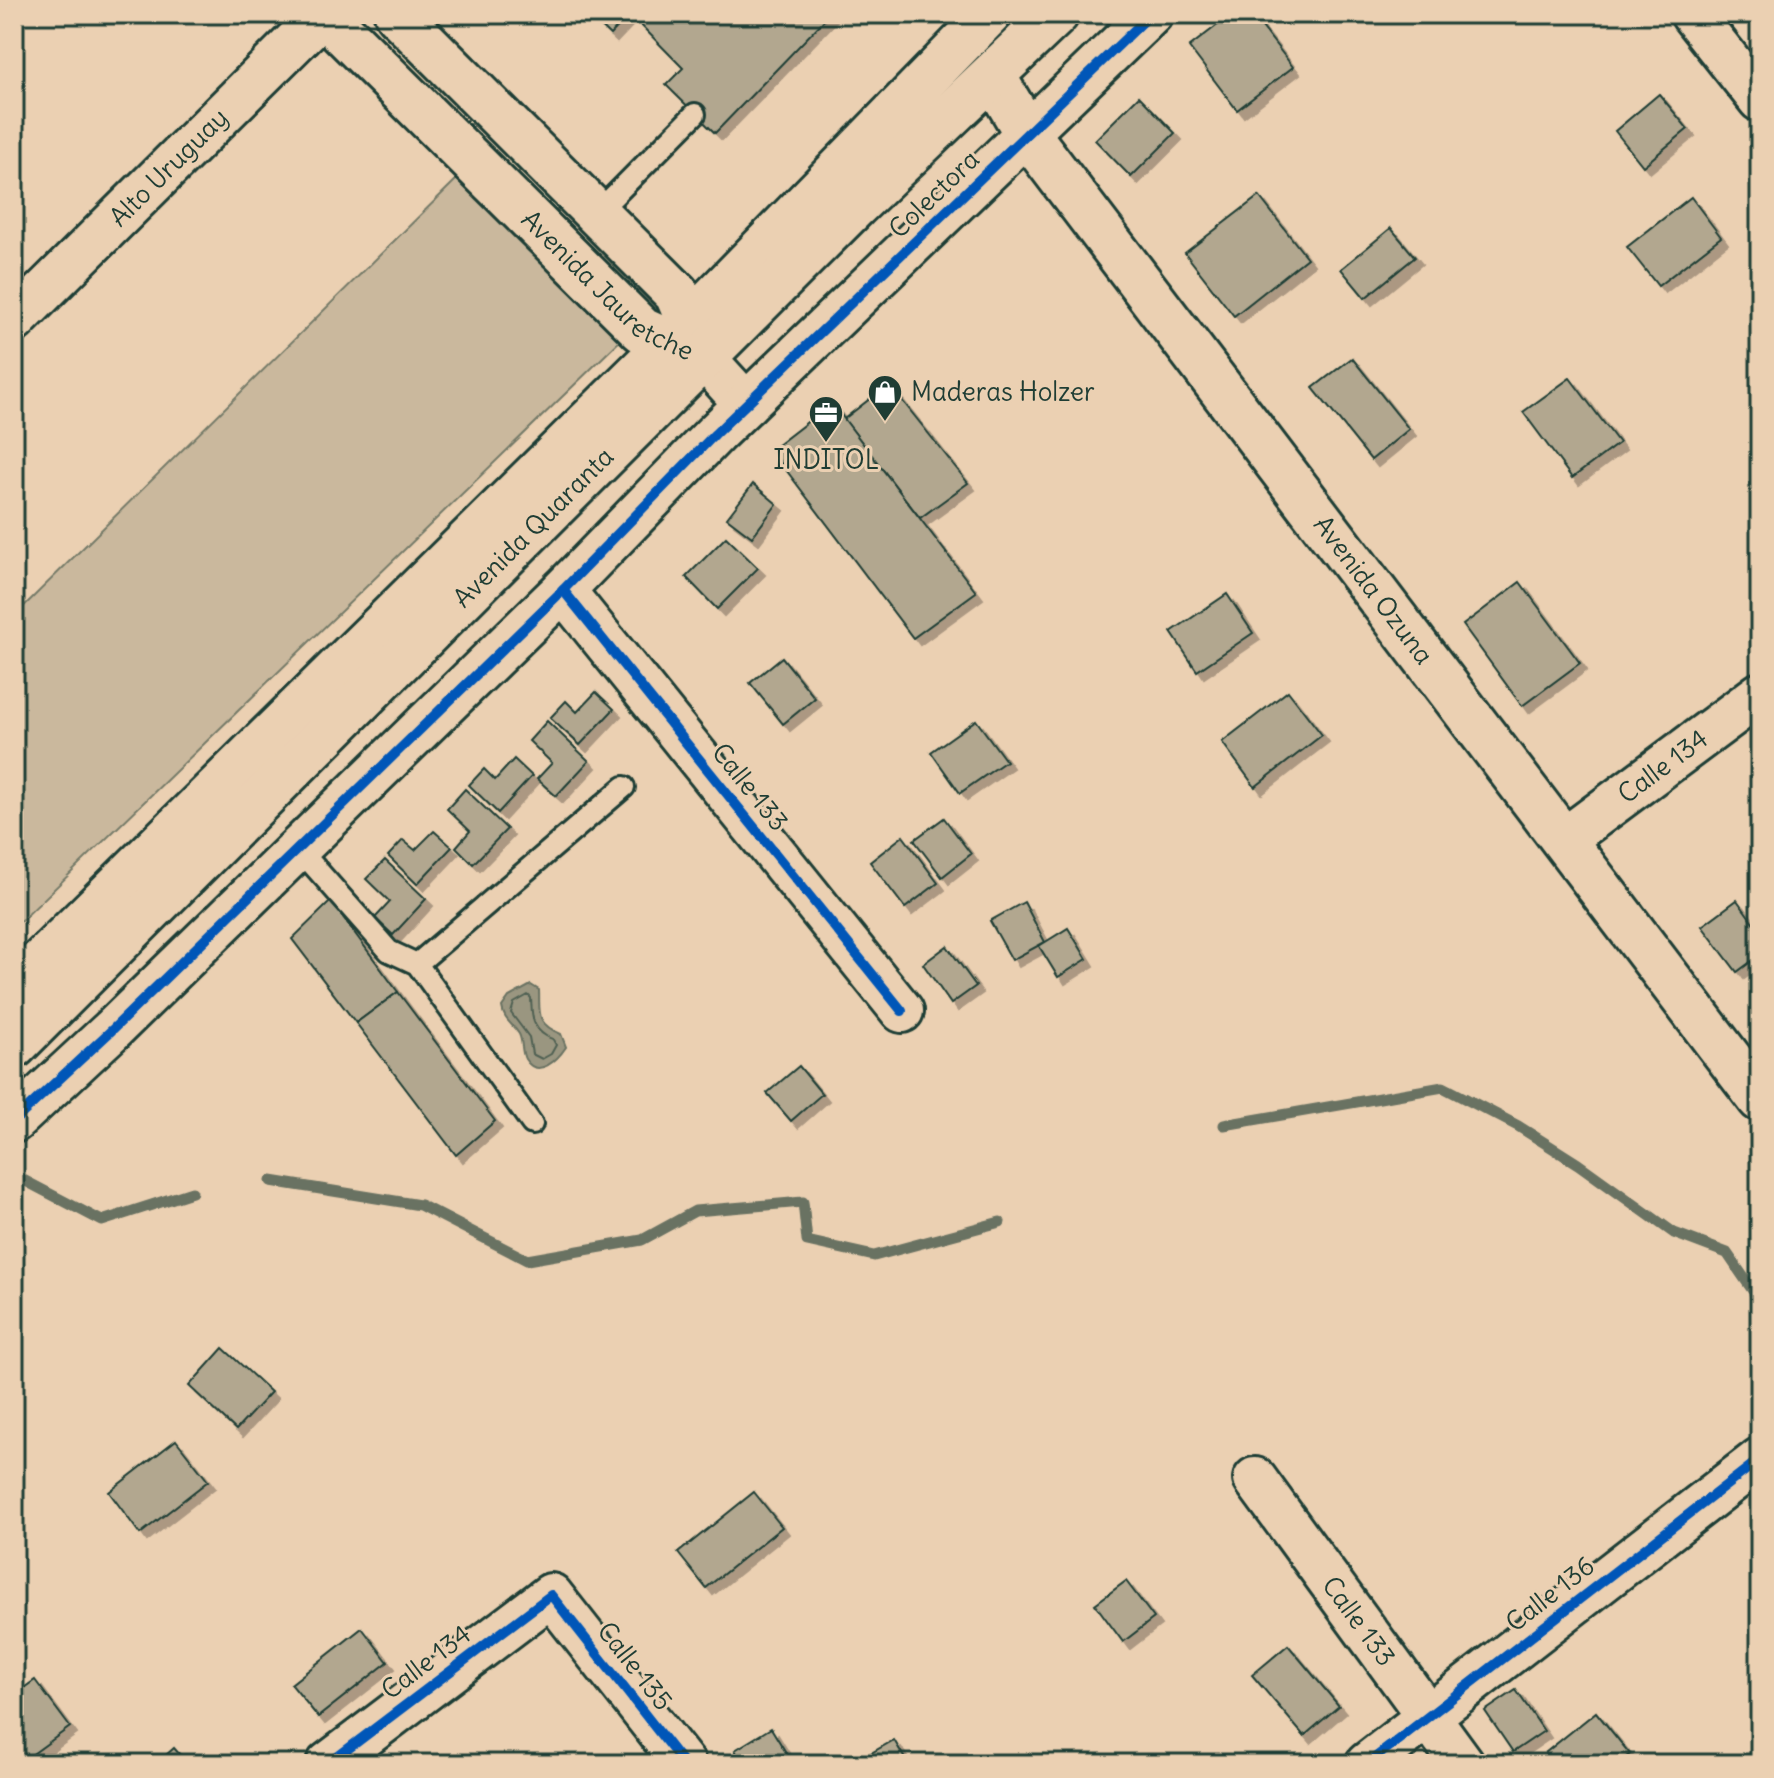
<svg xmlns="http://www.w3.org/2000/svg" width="1774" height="1778" viewBox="0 0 1774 1778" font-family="Delius,sans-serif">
<defs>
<filter id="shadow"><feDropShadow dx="7" dy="7" stdDeviation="0" flood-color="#0004"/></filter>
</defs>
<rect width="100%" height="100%" fill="#ebd0b2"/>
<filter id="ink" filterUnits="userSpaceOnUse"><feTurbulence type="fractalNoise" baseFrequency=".0125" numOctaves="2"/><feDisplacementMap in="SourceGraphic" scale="16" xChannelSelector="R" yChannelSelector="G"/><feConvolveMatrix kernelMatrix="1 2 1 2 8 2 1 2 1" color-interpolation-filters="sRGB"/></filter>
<g filter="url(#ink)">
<path fill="#cab89d" stroke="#747a68" stroke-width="2" d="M 465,171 L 628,333 L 14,928 L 14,616 Z"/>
<path fill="#9a9680" stroke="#697262" stroke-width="2" d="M 531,985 L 539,990 C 540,1014 535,1023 561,1034 L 566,1047 C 558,1059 538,1080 525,1059 C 521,1052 523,1042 519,1034 C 512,1023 504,1021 502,1007 L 509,997 Z"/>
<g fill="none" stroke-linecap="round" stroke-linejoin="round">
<path stroke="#506152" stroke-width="2" d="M 528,995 L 531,998 C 532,1014 531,1027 546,1036 C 556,1042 550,1035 556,1045 L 551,1054 L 542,1059 L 532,1054 L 529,1037 L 511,1013 L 514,1003 Z"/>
<g stroke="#697262" stroke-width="11">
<path d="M 1224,1125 L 1443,1087 L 1518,1126 L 1578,1164 L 1674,1233 L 1727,1253 L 1760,1301"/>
<path d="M 14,1175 L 102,1221 L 192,1192"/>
<path d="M 271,1181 L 420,1205 L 527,1260 L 642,1240 L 695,1211 L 803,1202 L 807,1241 L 874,1256 L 1000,1222"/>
</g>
</g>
<g fill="#b2a78f" stroke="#1f3d34" stroke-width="2" filter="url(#shadow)">
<path d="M 588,14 L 630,14 L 610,35 Z"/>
<path d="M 630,14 L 830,14 L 715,133 L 666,85 L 683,68 Z"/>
<path d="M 1232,14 L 1252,14 L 1293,67 L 1237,110 L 1189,47 Z"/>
<path d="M 1659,94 L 1688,129 L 1643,166 L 1615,131 Z"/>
<path d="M 1139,96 L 1175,133 L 1131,177 L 1095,140 Z"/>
<path d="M 1259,196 L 1307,258 L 1234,316 L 1185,253 Z"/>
<path d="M 1691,197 L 1721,237 L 1658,286 L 1627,247 Z"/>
<path d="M 1391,228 L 1415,257 L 1365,298 L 1341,269 Z"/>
<path d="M 1352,358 L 1409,429 L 1371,460 L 1313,388 Z"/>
<path d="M 1570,378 L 1619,443 L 1572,478 L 1523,412 Z"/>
<path d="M 889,384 L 968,483 L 920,518 L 844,419 Z"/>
<path d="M 832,403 L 976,592 L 913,638 L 771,450 Z"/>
<path d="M 753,484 L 777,504 L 752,537 L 727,518 Z"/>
<path d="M 726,537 L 758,568 L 717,609 L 686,577 Z"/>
<path d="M 1520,582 L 1580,663 L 1522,706 L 1463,625 Z"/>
<path d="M 1227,594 L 1253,633 L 1197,671 L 1171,632 Z"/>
<path d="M 782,657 L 815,698 L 783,724 L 750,683 Z"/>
<path d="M 1288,691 L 1322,735 L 1255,787 L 1222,742 Z"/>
<path d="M 596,692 L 614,709 L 580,745 L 550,718 L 566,701 L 577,712 Z"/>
<path d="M 976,720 L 1006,761 L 960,793 L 931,752 Z"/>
<path d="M 547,721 L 589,761 L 556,796 L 537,779 L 552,763 L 529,741 Z"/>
<path d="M 514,759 L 532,776 L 498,813 L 469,785 L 484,769 L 495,780 Z"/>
<path d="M 465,789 L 507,829 L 473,864 L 456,847 L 470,831 L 447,809 Z"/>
<path d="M 944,818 L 971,854 L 942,877 L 914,840 Z"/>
<path d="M 434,831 L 452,847 L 417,884 L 388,856 L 403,840 L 415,850 Z"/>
<path d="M 903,836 L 938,883 L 905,908 L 870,862 Z"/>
<path d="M 385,860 L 426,899 L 393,935 L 375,918 L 390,902 L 366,879 Z"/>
<path d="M 1737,900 L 1760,932 L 1760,955 L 1737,972 L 1702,926 Z"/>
<path d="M 331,901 L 398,992 L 356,1023 L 292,939 Z"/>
<path d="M 1024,902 L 1045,942 L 1012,960 L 990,921 Z"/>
<path d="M 1068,928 L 1087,959 L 1058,977 L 1039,946 Z"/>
<path d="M 947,946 L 976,986 L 951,1004 L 923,964 Z"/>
<path d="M 398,992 L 495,1121 L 456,1155 L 356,1023 Z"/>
<path d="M 799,1066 L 822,1094 L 791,1121 L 767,1093 Z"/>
<path d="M 223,1348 L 271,1392 L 236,1430 L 189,1386 Z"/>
<path d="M 176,1440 L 208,1481 L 140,1534 L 109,1492 Z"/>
<path d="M 754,1492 L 782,1527 L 706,1588 L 678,1553 Z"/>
<path d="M 1126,1581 L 1154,1618 L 1123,1642 L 1095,1604 Z"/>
<path d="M 362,1628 L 388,1662 L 318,1717 L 291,1684 Z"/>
<path d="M 1288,1645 L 1339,1706 L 1304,1736 L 1252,1675 Z"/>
<path d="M 35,1680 L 70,1727 L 19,1764 L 14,1764 L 14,1695 Z"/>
<path d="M 1516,1690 L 1544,1731 L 1513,1752 L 1485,1711 Z"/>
<path d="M 1596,1712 L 1630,1754 L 1617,1764 L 1554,1764 L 1545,1753 Z"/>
<path d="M 771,1728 L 793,1764 L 743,1764 L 735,1750 Z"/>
<path d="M 894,1740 L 908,1764 L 870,1764 L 866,1756 Z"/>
<path d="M 174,1748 L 188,1764 L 156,1764 Z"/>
</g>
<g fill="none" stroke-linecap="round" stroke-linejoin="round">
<g stroke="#1f3d34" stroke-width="26">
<g id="lane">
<path d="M 596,214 L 695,114"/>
<path d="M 298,848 L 389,951 L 417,964 L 532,1124"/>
<path d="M 417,964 L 624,787"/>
</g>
</g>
<g stroke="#1f3d34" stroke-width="48">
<g id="street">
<path d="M 1692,14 L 1760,100"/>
<path id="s1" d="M 14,321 L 323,14"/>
<path d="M 704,358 L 746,404"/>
<path d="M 563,590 L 902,1011"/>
<path id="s2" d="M 1565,839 L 1760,694"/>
<path d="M 14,987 L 689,322 L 990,14"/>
<path d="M 14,1121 L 112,1030 L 563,590 L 715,434 L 1151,14"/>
<path id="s3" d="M 1255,1479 L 1463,1764"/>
<path d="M 328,1764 L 551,1595 L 684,1764"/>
<path d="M 1367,1764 L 1760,1459"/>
</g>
</g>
<g stroke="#1f3d34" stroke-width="50">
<g id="secondary">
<path id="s4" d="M 993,76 L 1028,135 L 1760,1099"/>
</g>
</g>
<g stroke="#1f3d34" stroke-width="50">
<g id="primary">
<path id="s5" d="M 324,14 L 642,330 L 704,358"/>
<path d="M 397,14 L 677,294 L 704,358"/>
</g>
</g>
<g stroke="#1f3d34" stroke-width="50">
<g id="highway">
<path id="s6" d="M 14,1046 L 855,206 L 1056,14"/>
</g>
</g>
<use href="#lane" stroke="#ebd0b2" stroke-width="20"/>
<use href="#street" stroke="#ebd0b2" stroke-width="42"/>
<use href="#secondary" stroke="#ebd0b2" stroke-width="44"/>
<use href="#primary" stroke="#ebd0b2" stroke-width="44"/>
<use href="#highway" stroke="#ebd0b2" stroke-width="44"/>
<g stroke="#ebd0b2" stroke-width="15">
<g id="cycleway">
<path d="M 563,590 L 902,1011"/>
<path d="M 14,1121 L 112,1030 L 563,590 L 715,434 L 1151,14"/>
<path d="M 328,1764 L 551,1595 L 684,1764"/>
<path d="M 1367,1764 L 1760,1459"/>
</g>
</g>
<use href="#cycleway" stroke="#0057b8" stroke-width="10"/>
</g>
</g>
<defs>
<g id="shop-pin" transform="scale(1.8)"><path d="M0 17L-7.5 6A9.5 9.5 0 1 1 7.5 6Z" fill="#1f3d34" stroke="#ebd0b2"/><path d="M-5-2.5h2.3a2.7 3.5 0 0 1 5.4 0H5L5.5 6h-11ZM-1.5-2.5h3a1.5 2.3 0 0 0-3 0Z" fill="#fff"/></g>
<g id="office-pin" transform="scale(1.8)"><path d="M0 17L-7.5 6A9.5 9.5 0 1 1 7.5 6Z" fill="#1f3d34" stroke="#ebd0b2"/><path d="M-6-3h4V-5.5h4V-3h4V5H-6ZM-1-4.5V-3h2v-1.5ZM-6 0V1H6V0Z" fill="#fff"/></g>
</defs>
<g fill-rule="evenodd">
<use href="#shop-pin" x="885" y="392"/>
<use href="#office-pin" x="826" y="413"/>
</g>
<g text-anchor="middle" stroke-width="6" stroke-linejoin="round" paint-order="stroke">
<g font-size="26" fill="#1f3d34" stroke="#ebd0b2">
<text dy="9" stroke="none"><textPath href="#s1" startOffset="218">Alto Uruguay</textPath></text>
<text transform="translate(934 194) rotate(-44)" y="9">Colectora</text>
<text dy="9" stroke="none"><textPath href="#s5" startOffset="394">Avenida Jauretche</textPath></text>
<text dy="9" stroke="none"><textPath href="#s6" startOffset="734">Avenida Quaranta</textPath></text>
<text dy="9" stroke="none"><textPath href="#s4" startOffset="640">Avenida Ozuna</textPath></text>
<text dy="9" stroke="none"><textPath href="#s2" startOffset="122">Calle 134</textPath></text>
<text transform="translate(750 787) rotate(51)" y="9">Calle 133</text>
<text transform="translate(1550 1594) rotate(-38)" y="9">Calle 136</text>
<text dy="9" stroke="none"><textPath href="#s3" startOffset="176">Calle 133</textPath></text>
<text transform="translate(426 1662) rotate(-37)" y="9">Calle 134</text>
<text transform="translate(635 1666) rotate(52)" y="9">Calle 135</text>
</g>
<g font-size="26" fill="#1f3d34" stroke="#ebd0b2" text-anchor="start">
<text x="911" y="401">Maderas Holzer</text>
<text x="826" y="469" text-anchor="middle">INDITOL</text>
</g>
</g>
<rect width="1774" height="1778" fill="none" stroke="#ebd0b2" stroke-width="48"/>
<rect x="24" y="24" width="1726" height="1730" fill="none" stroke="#1f3d34" stroke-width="3" filter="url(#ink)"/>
</svg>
